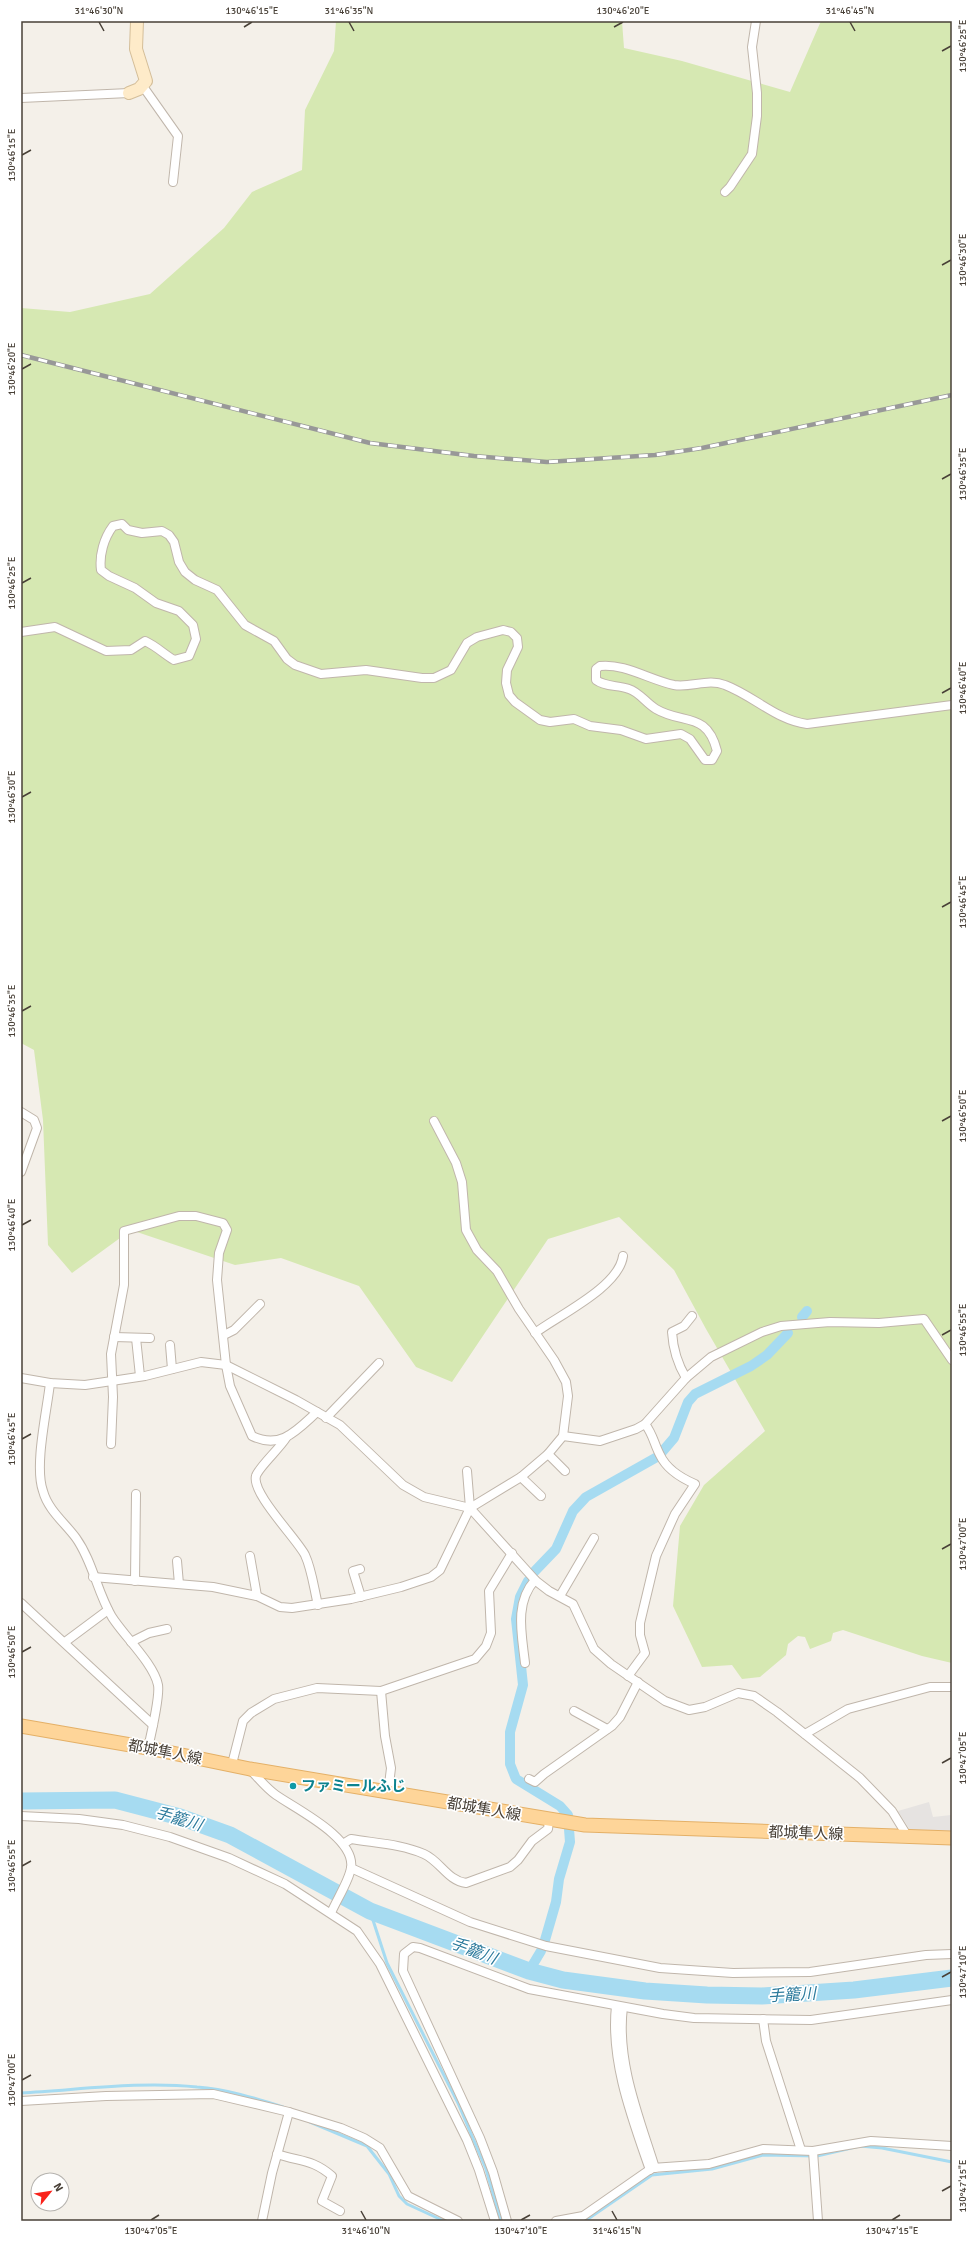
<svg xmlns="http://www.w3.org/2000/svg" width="973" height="2242" viewBox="0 0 973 2242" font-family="Signika,'Noto Sans JP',sans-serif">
<rect width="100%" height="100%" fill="#f4f0e9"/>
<path fill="#d6e8b2" d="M 336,21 L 622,21 L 624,48 L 682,61 L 790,92 L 821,21 L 952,21 L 952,1663 L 922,1656 L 843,1630 L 833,1633 L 831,1641 L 810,1649 L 805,1637 L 798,1636 L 788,1644 L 786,1655 L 760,1677 L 742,1679 L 732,1665 L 702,1667 L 673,1606 L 680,1526 L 704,1485 L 765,1431 L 706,1329 L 674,1270 L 619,1217 L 548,1239 L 452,1382 L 416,1367 L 359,1286 L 281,1258 L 235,1265 L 131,1230 L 72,1273 L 48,1245 L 43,1120 L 34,1050 L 21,1043 L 21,308 L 70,312 L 150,294 L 224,228 L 252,192 L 302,170 L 305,110 L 334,51 Z"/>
<path fill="#e6e3e1" d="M 929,1802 L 933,1817 L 951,1815 L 952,1832 L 910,1830 L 898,1811 Z"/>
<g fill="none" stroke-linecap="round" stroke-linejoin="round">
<g stroke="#a6dbf1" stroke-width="3">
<path d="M 370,1911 L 387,1963 L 458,2103 L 486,2169 L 501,2221"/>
<path d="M 21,2093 C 79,2090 139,2081 197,2087 C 226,2089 255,2098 283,2107"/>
<path d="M 310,2122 L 367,2146 L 389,2174 L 399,2196 L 407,2204 L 444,2221"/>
<path d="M 585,2221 L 652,2175 L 712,2169 L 763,2155 L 817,2156 L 860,2146 L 882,2148 L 952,2162"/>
</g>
<g stroke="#a6dbf1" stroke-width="10">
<path d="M 802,1317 L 807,1311"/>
<path d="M 662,1452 L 674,1438 L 688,1402 L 695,1394 L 751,1366 L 767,1355 L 788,1333"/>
<path d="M 534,1572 L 556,1549 L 573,1511 L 586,1497 L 657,1457"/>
<path d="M 528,1581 L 520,1597 L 516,1619 L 523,1685 L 510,1732 L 510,1764 L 516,1779 L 560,1806 L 568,1815 L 569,1829 L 570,1842 L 559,1879 L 556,1902 L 545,1940"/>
<path d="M 529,1971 L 541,1951"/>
</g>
<path stroke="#a6dbf1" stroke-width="17" d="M 21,1801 L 115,1800 L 180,1817 L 230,1835 L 370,1911 L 529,1971 L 563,1980 L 645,1991 L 707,1995 L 762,1996 L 854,1990 L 952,1978"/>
<g stroke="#c0b6ab" stroke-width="10">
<g id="street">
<path d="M 142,85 L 178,136 L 173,182"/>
<path d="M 21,98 L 129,93"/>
<path d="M 725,192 L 730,187 L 752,154 L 757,116 L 757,93 L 752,47 L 756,21"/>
<path d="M 21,632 L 55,627 L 106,651 L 131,650 L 145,641 C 156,646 164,654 174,660 L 189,656 L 196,639 L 193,625 L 179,611 L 156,603 L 135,588 L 109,576 L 101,570 C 99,555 104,538 113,526 L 122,524 L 128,530 L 142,533 L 162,531 L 169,535 L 174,542 L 179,562 L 185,572 L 195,580 L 217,590 L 245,625 L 274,641 L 287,659 L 295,665 L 321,674 L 366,670 L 422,678 L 434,678 L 451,670 L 467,643 L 477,637 L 503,630 L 511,632 L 517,638 L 518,647 L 507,670 L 506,683 L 509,695 L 515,702 L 540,720 L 550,722 L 574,719 L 590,726 L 621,730 L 646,739 L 681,734 L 690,739 L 705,760 L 712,760 L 717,751 C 707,711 683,725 656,709 C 646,703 639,692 629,689 C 618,685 605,687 596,680 L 596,669 L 600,666 C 624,663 650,680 674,685 C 691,688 708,678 725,685 C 754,696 776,720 807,724 L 952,705"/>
<path d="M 21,1112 L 34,1120 L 37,1128 L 21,1172"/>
<path d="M 434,1121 L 456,1163 L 462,1182 L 466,1230 L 477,1250 L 497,1271 L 519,1309 L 554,1360 L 566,1382 L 568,1396 L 563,1436 L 548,1454 L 521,1477 L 470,1508"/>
<path d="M 535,1333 C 559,1315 619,1287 623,1256"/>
<path d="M 224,1335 L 234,1330 L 260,1304"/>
<path d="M 114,1337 L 150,1338"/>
<path d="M 136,1338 L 140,1376"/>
<path d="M 170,1345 L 172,1369"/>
<path d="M 21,1378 L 50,1383 L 85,1385 L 145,1376 L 201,1362 L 226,1365 L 296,1400 L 340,1425 L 403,1485 L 424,1497 L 470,1508 L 536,1581 L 549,1591 L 573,1604 L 594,1649 L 611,1664 L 665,1701 L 689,1710 L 705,1707 L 738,1693 L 754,1696 L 777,1712 L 860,1778 L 892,1811 L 908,1837"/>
<path d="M 686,1378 C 677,1363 673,1349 672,1332 L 684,1326 L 692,1316"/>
<path d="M 50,1383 C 47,1411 34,1466 43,1491 C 48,1510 65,1523 76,1538 C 93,1562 97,1592 112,1617 C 124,1636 154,1664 158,1685 C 160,1696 151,1735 148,1748"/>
<path d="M 326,1418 L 379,1363"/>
<path d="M 563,1436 L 600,1441 L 636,1429 L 645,1424 L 686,1378 L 711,1357 L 762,1332 L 781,1326 L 830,1322 L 879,1323 L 924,1319 L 952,1360"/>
<path d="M 286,1438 C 280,1448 258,1468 256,1476 C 251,1493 297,1539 305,1555 C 312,1570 314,1589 318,1605"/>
<path d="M 111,1444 L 113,1397 L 111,1354 L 124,1285 L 124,1231 L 179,1216 L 196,1216 L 223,1223 L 227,1230 L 219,1253 L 217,1280 L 226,1365 L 230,1386 L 252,1436 C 281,1450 297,1430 317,1412"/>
<path d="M 548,1454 L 565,1471"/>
<path d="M 521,1477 L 541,1496"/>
<path d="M 250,1556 L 257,1596"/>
<path d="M 177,1561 L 179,1584"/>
<path d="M 360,1569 L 353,1571 L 361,1597"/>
<path d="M 93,1577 L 213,1587 L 257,1596 L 280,1607 L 292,1608 L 351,1599 L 401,1587 L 431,1577 L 440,1570 L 470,1508 L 467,1471"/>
<path d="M 135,1581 L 136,1494"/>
<path d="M 560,1596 L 594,1538"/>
<path d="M 21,1603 L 153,1725"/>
<path d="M 65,1642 L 108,1610"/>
<path d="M 131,1642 L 149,1633 L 167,1629"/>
<path d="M 525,1663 C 522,1635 514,1603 535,1580"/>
<path d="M 628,1676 L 645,1653 L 640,1635 L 640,1623 L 656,1556 L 675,1514 L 695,1484 C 681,1478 667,1470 660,1455 C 654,1444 653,1434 645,1424"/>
<path d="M 381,1691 L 385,1736 L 391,1768 L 388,1793"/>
<path d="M 574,1711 L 607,1729"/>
<path d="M 805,1734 L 848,1709 L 930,1687 L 952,1687"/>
<path d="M 232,1764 L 243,1721 L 251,1713 L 274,1699 L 317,1688 L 381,1691 L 475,1659 L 486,1646 L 491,1633 L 489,1591 L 512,1553"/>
<path d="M 250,1769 C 258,1778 266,1788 276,1795 C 296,1809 356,1838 351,1868 C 349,1881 336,1901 331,1913"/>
<path d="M 529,1779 L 535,1782 L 544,1774 L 612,1726 L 620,1717 L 638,1682"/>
<path d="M 21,1816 L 79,1819 L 123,1825 L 170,1837 L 229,1858 L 285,1884 L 357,1931 L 380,1964 L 467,2140 L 479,2170 L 495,2221"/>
<path d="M 343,1844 L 351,1839 C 374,1843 402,1844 424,1854 C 440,1861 448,1881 466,1883 L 510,1867 L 518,1860 L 532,1841 L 548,1829 L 549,1821"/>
<path d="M 351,1868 L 470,1922 L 546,1946 L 660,1968 L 733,1973 L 810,1972 L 926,1955 L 952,1954"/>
<path d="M 616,2006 C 610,2061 632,2118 650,2170"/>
<path d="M 623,2007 C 616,2061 639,2117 655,2168"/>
<path d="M 763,2019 L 766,2041 L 801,2150"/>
<path d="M 21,2101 L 106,2096 L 213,2094 L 289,2112 L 341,2128 L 364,2138 L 380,2148 L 408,2196 L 458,2221"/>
<path d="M 813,2151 L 818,2221"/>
<path d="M 277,2154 C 301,2162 312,2159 332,2176 L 322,2201 L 340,2211"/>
<path d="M 262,2221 L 272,2173 L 289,2112"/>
<path d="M 507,2221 L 493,2172 L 480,2138 L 403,1971 L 404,1954 L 413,1947 L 420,1948 L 529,1989 L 663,2014 L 694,2018 L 811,2020 L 952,2000"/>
<path d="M 556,2221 L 583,2216 L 652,2168 L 709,2164 L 763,2149 L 813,2151 L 871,2141 L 952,2146"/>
</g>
</g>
<g stroke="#d4be99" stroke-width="14">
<path id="secondary" d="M 129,93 L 139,89 L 146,81 L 136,49 L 137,21"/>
</g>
<g stroke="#e4b067" stroke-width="15">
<path id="primary" d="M 21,1726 L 148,1748 L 250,1769 L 585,1825 L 952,1838"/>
</g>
<use href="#street" stroke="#fff" stroke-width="8"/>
<use href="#secondary" stroke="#feebc9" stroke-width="12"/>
<use href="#primary" stroke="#fed599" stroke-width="13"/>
<g stroke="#989898" stroke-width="4.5">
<path id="rail" d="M 21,355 L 370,443 L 474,456 L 547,462 L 655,455 L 702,448 L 952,395"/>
</g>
<use href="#rail" stroke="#fff" stroke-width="3" stroke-dasharray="9" stroke-linecap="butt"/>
</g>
<path fill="none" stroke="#484037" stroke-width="1.5" d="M 99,22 L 104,31M 349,22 L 354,31M 850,22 L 855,31M 244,27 L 252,22M 614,27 L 623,22M 942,51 L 951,46M 22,155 L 31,150M 942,265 L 951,260M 22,369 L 31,364M 942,479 L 951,474M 22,583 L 31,578M 942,693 L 951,688M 22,797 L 31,792M 942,907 L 951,902M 22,1011 L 31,1006M 942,1121 L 951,1116M 22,1225 L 31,1220M 942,1335 L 951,1330M 22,1439 L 31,1434M 942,1549 L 951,1544M 22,1652 L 31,1647M 942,1763 L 951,1758M 22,1866 L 31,1861M 942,1977 L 951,1972M 22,2080 L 31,2075M 942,2191 L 951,2186M 361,2211 L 366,2220M 612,2211 L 617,2220M 151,2220 L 159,2215M 521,2220 L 530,2215M 892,2220 L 900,2215"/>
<circle fill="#0f9aa8" stroke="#fff" stroke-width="1.5" cx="293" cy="1786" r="4"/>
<g text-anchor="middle" stroke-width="3.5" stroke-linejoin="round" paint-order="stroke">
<g font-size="15" fill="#484037" stroke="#fff">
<text transform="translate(165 1752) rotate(11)" y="5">都城隼人線</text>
<text transform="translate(484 1809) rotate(10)" y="5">都城隼人線</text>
<text transform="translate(806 1833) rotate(2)" y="5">都城隼人線</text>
</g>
<g font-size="15" font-weight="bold" fill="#0d838f" stroke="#fff" text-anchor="start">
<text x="301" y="1791">ファミールふじ</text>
</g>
<g font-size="16" font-style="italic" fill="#2b7a9c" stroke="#fff">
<text transform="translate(179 1818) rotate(17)" y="6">手籠川</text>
<text transform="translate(474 1950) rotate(21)" y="6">手籠川</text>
<text transform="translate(792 1994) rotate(-3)" y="6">手籠川</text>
</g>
</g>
<rect width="973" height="2242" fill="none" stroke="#ffffff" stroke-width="44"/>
<g transform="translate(50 2192) rotate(60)"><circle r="19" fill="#ffffff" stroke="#b6b3af"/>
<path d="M0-3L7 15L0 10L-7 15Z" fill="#f9231b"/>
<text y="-6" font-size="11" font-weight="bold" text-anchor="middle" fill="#484037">N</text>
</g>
<rect x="22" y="22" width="929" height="2198" fill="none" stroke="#484037" stroke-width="1.5"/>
<g font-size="10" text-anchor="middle" fill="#484037">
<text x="99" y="14">31°46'30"N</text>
<text x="252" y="14">130°46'15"E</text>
<text x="349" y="14">31°46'35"N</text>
<text x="623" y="14">130°46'20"E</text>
<text x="850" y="14">31°46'45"N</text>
<text transform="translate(962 46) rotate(-90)" y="4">130°46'25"E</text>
<text transform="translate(11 155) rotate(-90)" y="4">130°46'15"E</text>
<text transform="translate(962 260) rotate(-90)" y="4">130°46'30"E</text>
<text transform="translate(11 369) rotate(-90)" y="4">130°46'20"E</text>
<text transform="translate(962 474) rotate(-90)" y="4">130°46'35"E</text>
<text transform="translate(11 583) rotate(-90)" y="4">130°46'25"E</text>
<text transform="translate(962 688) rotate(-90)" y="4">130°46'40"E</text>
<text transform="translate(11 797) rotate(-90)" y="4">130°46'30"E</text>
<text transform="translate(962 902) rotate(-90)" y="4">130°46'45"E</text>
<text transform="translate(11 1011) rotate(-90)" y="4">130°46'35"E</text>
<text transform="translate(962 1116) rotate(-90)" y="4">130°46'50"E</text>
<text transform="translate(11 1225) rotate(-90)" y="4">130°46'40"E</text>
<text transform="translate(962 1330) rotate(-90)" y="4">130°46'55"E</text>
<text transform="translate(11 1439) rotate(-90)" y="4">130°46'45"E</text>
<text transform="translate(962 1544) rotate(-90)" y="4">130°47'00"E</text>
<text transform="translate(11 1652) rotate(-90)" y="4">130°46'50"E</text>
<text transform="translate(962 1758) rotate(-90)" y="4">130°47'05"E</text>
<text transform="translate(11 1866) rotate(-90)" y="4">130°46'55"E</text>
<text transform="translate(962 1972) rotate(-90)" y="4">130°47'10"E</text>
<text transform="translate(11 2080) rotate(-90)" y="4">130°47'00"E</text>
<text transform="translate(962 2186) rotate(-90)" y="4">130°47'15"E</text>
<text x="151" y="2234">130°47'05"E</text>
<text x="366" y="2234">31°46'10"N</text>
<text x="521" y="2234">130°47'10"E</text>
<text x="617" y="2234">31°46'15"N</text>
<text x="892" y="2234">130°47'15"E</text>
</g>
</svg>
